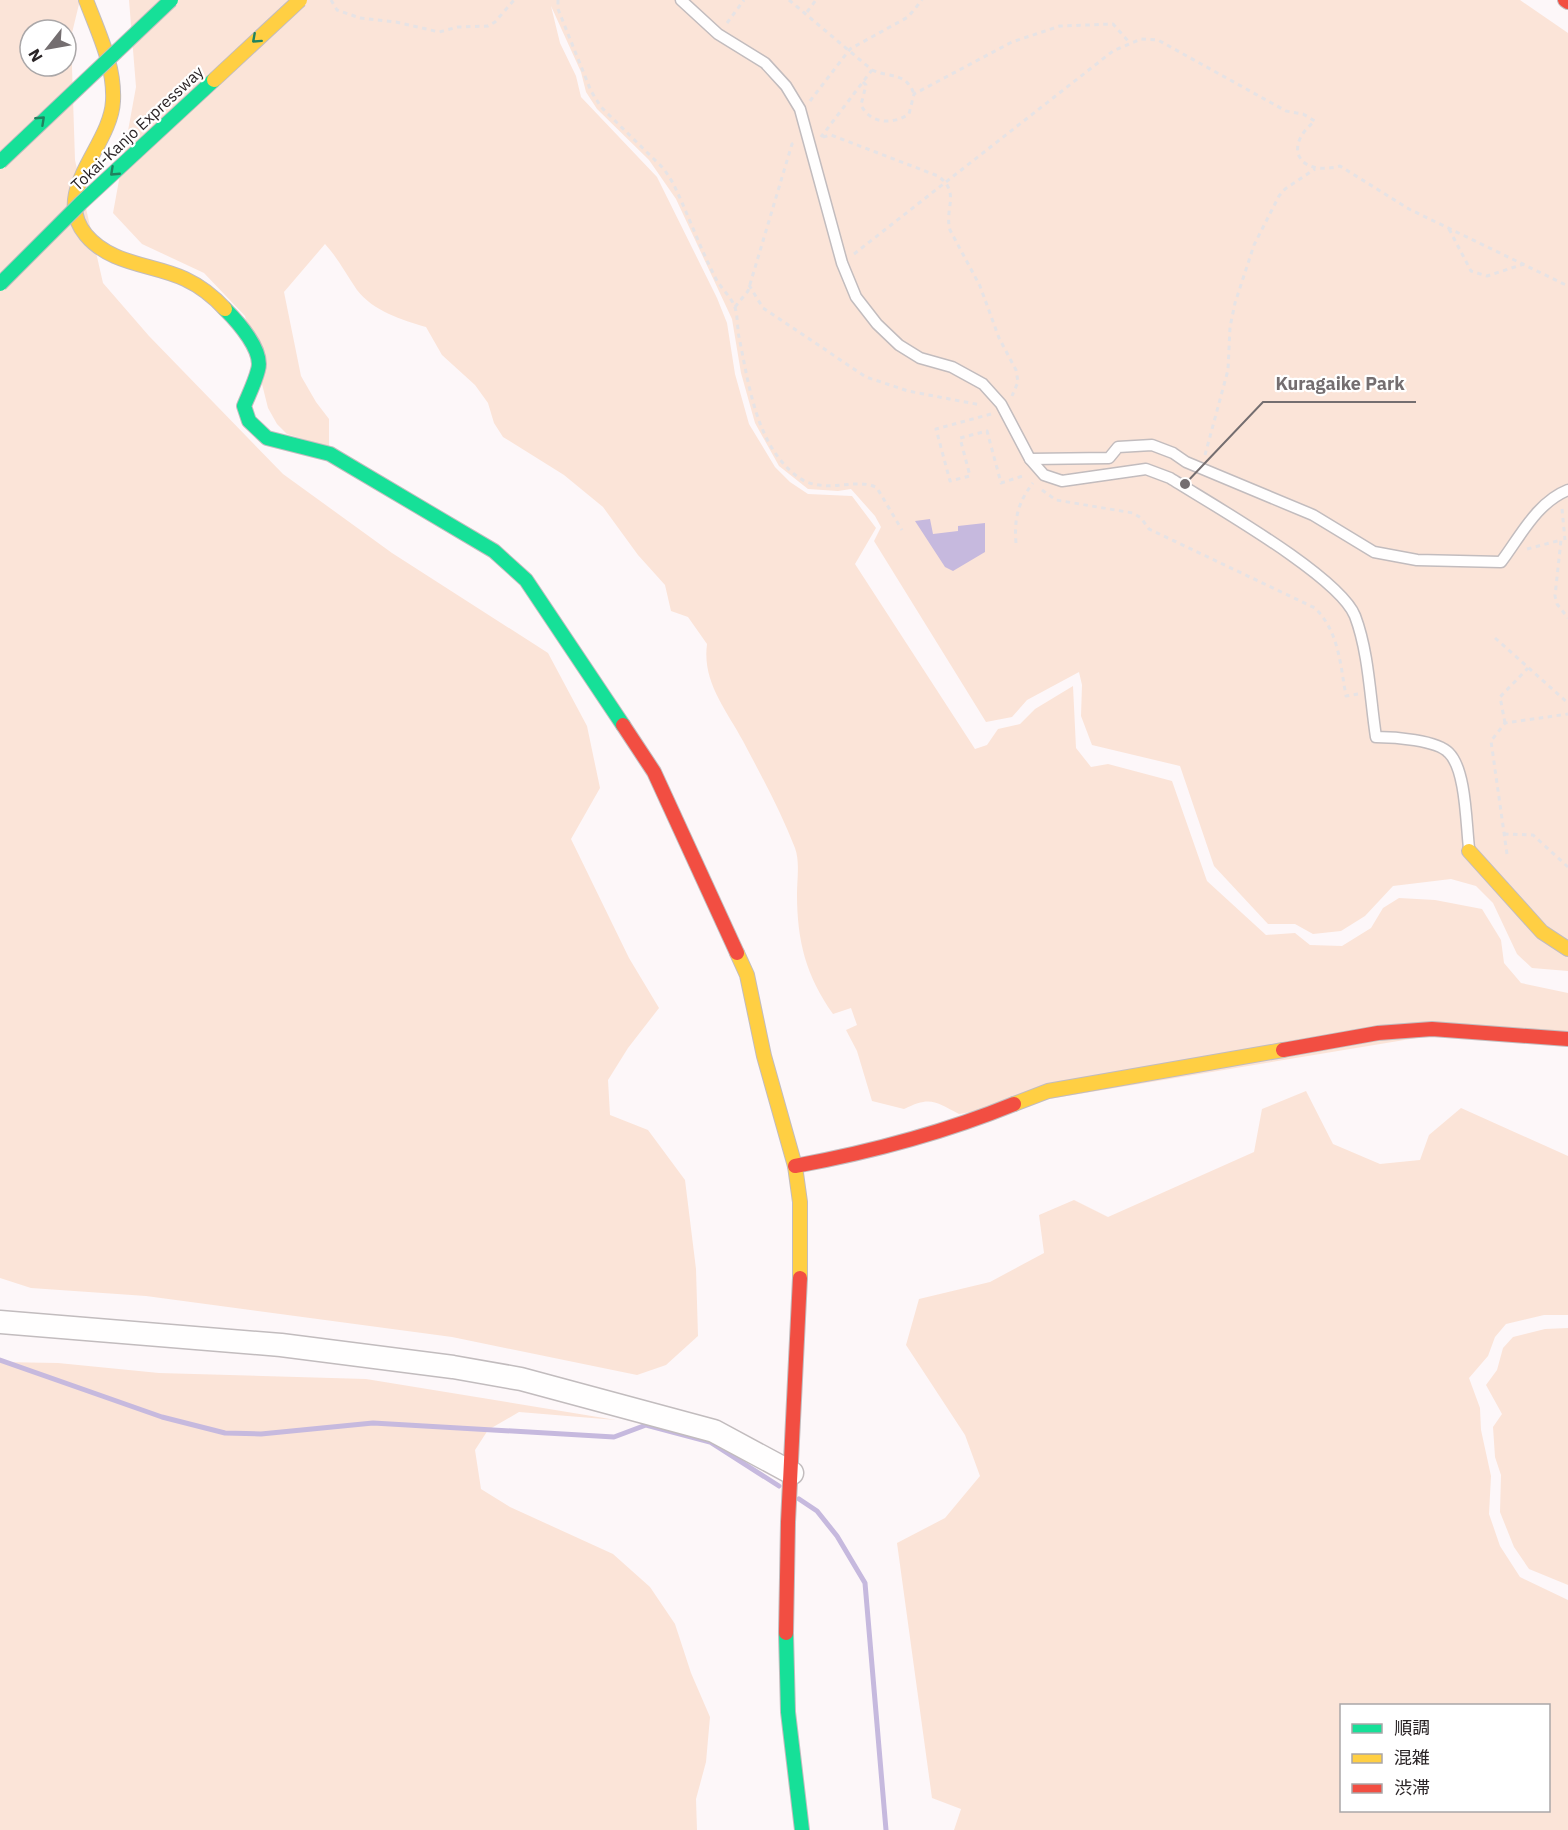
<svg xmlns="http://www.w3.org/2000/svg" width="1568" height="1830" viewBox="0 0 1568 1830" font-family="'IBM Plex Sans','Noto Sans JP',sans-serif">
<rect width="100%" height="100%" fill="#fdf7f9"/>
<g fill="#fbe4d8" fill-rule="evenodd">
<path d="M 0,0 L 80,0 L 71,37 L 75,160 L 103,283 L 149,336 L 283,474 L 392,553 L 548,653 L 587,726 L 600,788 L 571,839 L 629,958 L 659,1008 L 628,1048 L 608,1080 L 610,1115 L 648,1130 L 685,1180 L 696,1269 L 698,1336 L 666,1365 L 637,1375 L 452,1337 L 146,1296 L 31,1288 L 0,1278 ZM 30,30 L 66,30 L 66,66 L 30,66 Z"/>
<path d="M 129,0 L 1520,0 L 1568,33 L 1568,971 L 1532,968 L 1517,954 L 1493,903 L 1476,886 L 1451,879 L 1393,886 L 1365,916 L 1341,931 L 1313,934 L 1295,924 L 1268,924 L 1214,866 L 1180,766 L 1092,745 L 1081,716 L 1082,685 L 1079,672 L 1027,700 L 1012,717 L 986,722 L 874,541 L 881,527 L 875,516 L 851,489 L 838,491 L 808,489 L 779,466 L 755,423 L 741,373 L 732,319 L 676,199 L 649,160 L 597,109 L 586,92 L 581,72 L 551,6 L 560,43 L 576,76 L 581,97 L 657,177 L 717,298 L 727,323 L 735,374 L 749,424 L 775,467 L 790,482 L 808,494 L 852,496 L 876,528 L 855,564 L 975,749 L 987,745 L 998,729 L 1020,724 L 1035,709 L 1073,686 L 1076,748 L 1091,767 L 1108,764 L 1172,781 L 1207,881 L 1266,935 L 1295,933 L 1310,945 L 1342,946 L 1371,928 L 1383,908 L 1399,898 L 1435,900 L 1482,909 L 1501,940 L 1504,963 L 1521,983 L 1568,993 L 1568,1033 L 1489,1026 L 959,1114 C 935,1101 930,1096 904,1109 L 872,1101 L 857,1051 L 846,1030 L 857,1025 L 851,1008 L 833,1014 C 806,976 797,941 797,894 C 797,880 800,861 795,848 C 781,812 761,775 743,741 C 726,709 702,682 707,644 L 688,617 L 671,611 L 665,585 L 638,555 L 603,507 L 564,475 L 503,437 L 494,423 L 488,403 L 475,385 L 442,355 L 426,327 C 402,320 373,311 357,290 C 346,274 338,258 325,244 L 284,292 L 301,376 L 316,402 L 329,419 L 329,447 L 287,434 L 277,424 L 268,408 L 245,316 L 204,273 L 142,244 L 113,213 L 136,87 Z"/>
<path d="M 1306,1091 L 1333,1144 L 1380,1164 L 1420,1160 L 1429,1135 L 1461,1108 L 1568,1156 L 1568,1315 L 1544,1315 L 1506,1324 L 1495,1337 L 1488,1356 L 1469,1378 L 1480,1408 L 1481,1430 L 1491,1476 L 1489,1514 L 1500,1546 L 1520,1577 L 1568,1600 L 1568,1830 L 954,1830 L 961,1809 L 932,1798 L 897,1543 L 945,1518 L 980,1476 L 965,1435 L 906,1345 L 919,1299 L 990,1282 L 1044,1253 L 1039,1215 L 1074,1200 L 1108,1217 L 1254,1152 L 1262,1109 ZM 1342,1706 L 1548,1706 L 1548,1810 L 1342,1810 Z"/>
<path d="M 1568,1328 L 1568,1585 L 1529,1569 L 1514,1547 L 1500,1512 L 1501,1475 L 1495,1457 L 1493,1427 L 1502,1414 L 1486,1385 L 1497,1370 L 1503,1348 L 1513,1337 L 1545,1329 Z"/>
<path d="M 0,1362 L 58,1363 L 159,1373 L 366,1379 L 616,1420 L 519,1412 L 488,1430 L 475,1450 L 481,1489 L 510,1507 L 613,1554 L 650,1587 L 675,1624 L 691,1673 L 710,1717 L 706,1762 L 696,1799 L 697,1830 L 0,1830 Z"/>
</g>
<path fill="#c6b9de" d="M 930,519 L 933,534 L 958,531 L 958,526 L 985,523 L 985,552 L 953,571 L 945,567 L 915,521 Z"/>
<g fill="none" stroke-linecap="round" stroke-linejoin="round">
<g stroke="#c6b9de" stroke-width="5">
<path d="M 0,1360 L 162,1417 L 225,1433 L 261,1434 L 373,1423 L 614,1437 L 646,1425 L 710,1442 L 779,1486"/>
<path d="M 799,1499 L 817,1511 L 837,1536 L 865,1583 L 886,1830"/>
</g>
<g stroke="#c2bcbe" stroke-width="13">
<g id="lane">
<path d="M 681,0 L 718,34 L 765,63 L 786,86 L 800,109 L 842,263 L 856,297 L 877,324 L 899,345 L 920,358 L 952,367 L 983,384 L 1001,404 L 1030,459 L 1044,475 L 1062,481 L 1146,469 L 1170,478 C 1211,504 1339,576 1355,616 C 1369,653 1370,698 1376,737 C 1394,737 1437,740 1449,753 C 1466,770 1466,823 1469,848"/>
<path d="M 1030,459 L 1109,458 L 1118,447 L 1152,445 L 1173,453 L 1186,462 L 1313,515 L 1374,552 L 1417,560 L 1501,562 C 1520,537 1537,502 1568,490"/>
</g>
</g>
<g stroke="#c2bcbe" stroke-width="25">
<path id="street" d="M 0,1322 L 281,1345 L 453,1367 L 521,1379 L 714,1431 L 792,1473"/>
</g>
<g stroke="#c2bcbe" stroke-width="16">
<g id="fast">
<path d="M 225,309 C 238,322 264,351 258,370 C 255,382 249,394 244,406 L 249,421 L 267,438 L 330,454 L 494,551 L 526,580 L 623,725"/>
<path d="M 786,1633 L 788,1712 L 802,1830"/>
</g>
</g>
<g stroke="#c2bcbe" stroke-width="16">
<g id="slow">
<path d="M 86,0 C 98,32 115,66 113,101 C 111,146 50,192 86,235 C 111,265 153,264 185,279 C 200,286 214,297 225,309"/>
<path d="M 1469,851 L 1542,932 L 1568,949"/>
<path d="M 737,953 L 747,975 L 764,1056 L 795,1166 L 800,1202 L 800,1278"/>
<path d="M 1014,1104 L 1048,1091 L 1283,1050"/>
</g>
</g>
<g stroke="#c2bcbe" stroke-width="16">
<g id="jam">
<path d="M 1565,0 L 1568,2"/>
<path d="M 623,725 L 654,772 L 737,953"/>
<path d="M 1283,1050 L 1378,1033 L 1432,1029 L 1568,1039"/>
<path d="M 795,1166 C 871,1152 943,1133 1014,1104"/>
<path d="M 786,1633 L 788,1522 L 800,1278"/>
</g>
</g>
<g stroke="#e6e3e5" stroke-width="3" stroke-dasharray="4.5 4.5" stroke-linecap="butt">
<path d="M 331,0 L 337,10 L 360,18 L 396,22 L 439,32 L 458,27 L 488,26 L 495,22 L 514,0"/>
<path d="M 558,0 L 558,9 L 591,91 L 601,107 L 664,169 L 673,183 C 688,214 700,248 716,279 C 721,288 730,296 734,305 C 738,314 737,327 739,337 C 749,385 756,446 798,477 C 824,496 858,476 877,488 L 902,530"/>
<path d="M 789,0 L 872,70 L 821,137"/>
<path d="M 807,12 L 816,0"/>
<path d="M 727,23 L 744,0"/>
<path d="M 872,70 C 890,78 906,72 914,94"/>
<path d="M 863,82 L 866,85 L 861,105 C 870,124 893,125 909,114 L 914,94 L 1012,42 L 1060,26 L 1113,24 L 1129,42"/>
<path d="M 810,101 L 850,49 L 908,17 L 922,0"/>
<path d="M 823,137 L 831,135 L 938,176 C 961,193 944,208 950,230 L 980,286 L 999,338 L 1016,370 L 1018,382 L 1012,396"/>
<path d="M 1449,229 L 1471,271 L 1487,276 L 1524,264"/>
<path d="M 854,254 L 1113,51 L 1141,39 L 1158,40 L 1286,111 L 1303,114 L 1315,121 C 1282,147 1299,177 1340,166 L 1409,209 L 1568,286"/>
<path d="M 749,285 L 763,308 L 866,377 L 908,391 L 981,405"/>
<path d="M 735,307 L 748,291 L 792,144 L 795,142"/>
<path d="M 991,414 L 936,429 L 950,481 L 970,476 L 960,438 L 987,431 L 1001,483 L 1026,475"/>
<path d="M 1205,455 L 1228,370 L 1230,327 L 1235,303 L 1254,245 L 1279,196 L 1285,189 L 1315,169"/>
<path d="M 1042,490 L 1056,500 L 1133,513 L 1141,518 L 1149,529 L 1315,608 C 1339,632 1340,663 1346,696 L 1358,694"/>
<path d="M 1562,509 L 1565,540"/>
<path d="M 1016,543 C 1014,519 1018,502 1033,483"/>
<path d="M 1527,549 L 1561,540 L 1555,596 L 1557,604 L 1568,618"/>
<path d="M 1495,638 L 1568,703"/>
<path d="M 1505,723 L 1500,697 L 1528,668"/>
<path d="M 1504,834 L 1533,835 L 1568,867"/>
<path d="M 1507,854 L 1491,741 L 1505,723 L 1568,714"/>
</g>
<use href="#lane" stroke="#fffefe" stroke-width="10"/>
<use href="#street" stroke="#fffefe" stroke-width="22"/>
<use href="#fast" stroke="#16e098" stroke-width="14"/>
<use href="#slow" stroke="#ffcf43" stroke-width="14"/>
<use href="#jam" stroke="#f24e42" stroke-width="14"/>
<g stroke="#c2bcbe" stroke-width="16" stroke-linecap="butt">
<g id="fast-bridge">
<path d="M 0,162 L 171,0"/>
<path d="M 0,284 L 81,203 L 214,80"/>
</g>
</g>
<g stroke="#c2bcbe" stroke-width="16" stroke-linecap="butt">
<path id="slow-bridge" d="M 214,80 L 300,0"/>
</g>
<use href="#fast-bridge" stroke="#16e098" stroke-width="14"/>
<use href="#slow-bridge" stroke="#ffcf43" stroke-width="14"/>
</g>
<defs><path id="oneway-chevron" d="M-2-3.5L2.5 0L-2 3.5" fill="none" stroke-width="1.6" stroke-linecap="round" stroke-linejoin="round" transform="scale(1.5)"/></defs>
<g stroke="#20825f">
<use href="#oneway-chevron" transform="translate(256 39) rotate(138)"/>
<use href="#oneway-chevron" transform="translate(41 120) rotate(-43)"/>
<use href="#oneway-chevron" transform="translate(114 172) rotate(137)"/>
</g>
<g text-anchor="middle" stroke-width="4.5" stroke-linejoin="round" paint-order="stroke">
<g font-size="16" fill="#2a2426" stroke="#fff">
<text transform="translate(137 128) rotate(-43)" y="6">Tokai-Kanjo Expressway</text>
</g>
</g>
<path fill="none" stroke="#746e70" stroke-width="2" d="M1185 484L1263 402H1416"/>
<circle fill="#746e70" stroke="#fff" stroke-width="2" cx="1185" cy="484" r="6"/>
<g font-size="18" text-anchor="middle" font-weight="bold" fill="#746e70" stroke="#fff" stroke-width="4.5" stroke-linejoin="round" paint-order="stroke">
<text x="1340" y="390">Kuragaike Park</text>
</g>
<rect x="1340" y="1704" width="210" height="108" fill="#ffffff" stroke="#aaa7a8" stroke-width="1.5"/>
<rect x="1352" y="1724" width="30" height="9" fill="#16e098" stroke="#aaa7a8" stroke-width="1.5"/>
<text x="1394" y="1734" font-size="18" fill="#2a2426">順調</text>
<rect x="1352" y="1754" width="30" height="9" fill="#ffcf43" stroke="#aaa7a8" stroke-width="1.5"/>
<text x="1394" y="1764" font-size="18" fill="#2a2426">混雑</text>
<rect x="1352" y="1784" width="30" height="9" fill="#f24e42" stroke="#aaa7a8" stroke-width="1.5"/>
<text x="1394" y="1794" font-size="18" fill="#2a2426">渋滞</text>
<g transform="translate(48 48) rotate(239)"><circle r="28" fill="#ffffff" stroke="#aaa7a8" stroke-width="1.5"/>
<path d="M0-4.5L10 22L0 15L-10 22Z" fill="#746e70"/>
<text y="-9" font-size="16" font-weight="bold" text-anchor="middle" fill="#2a2426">N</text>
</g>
</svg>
